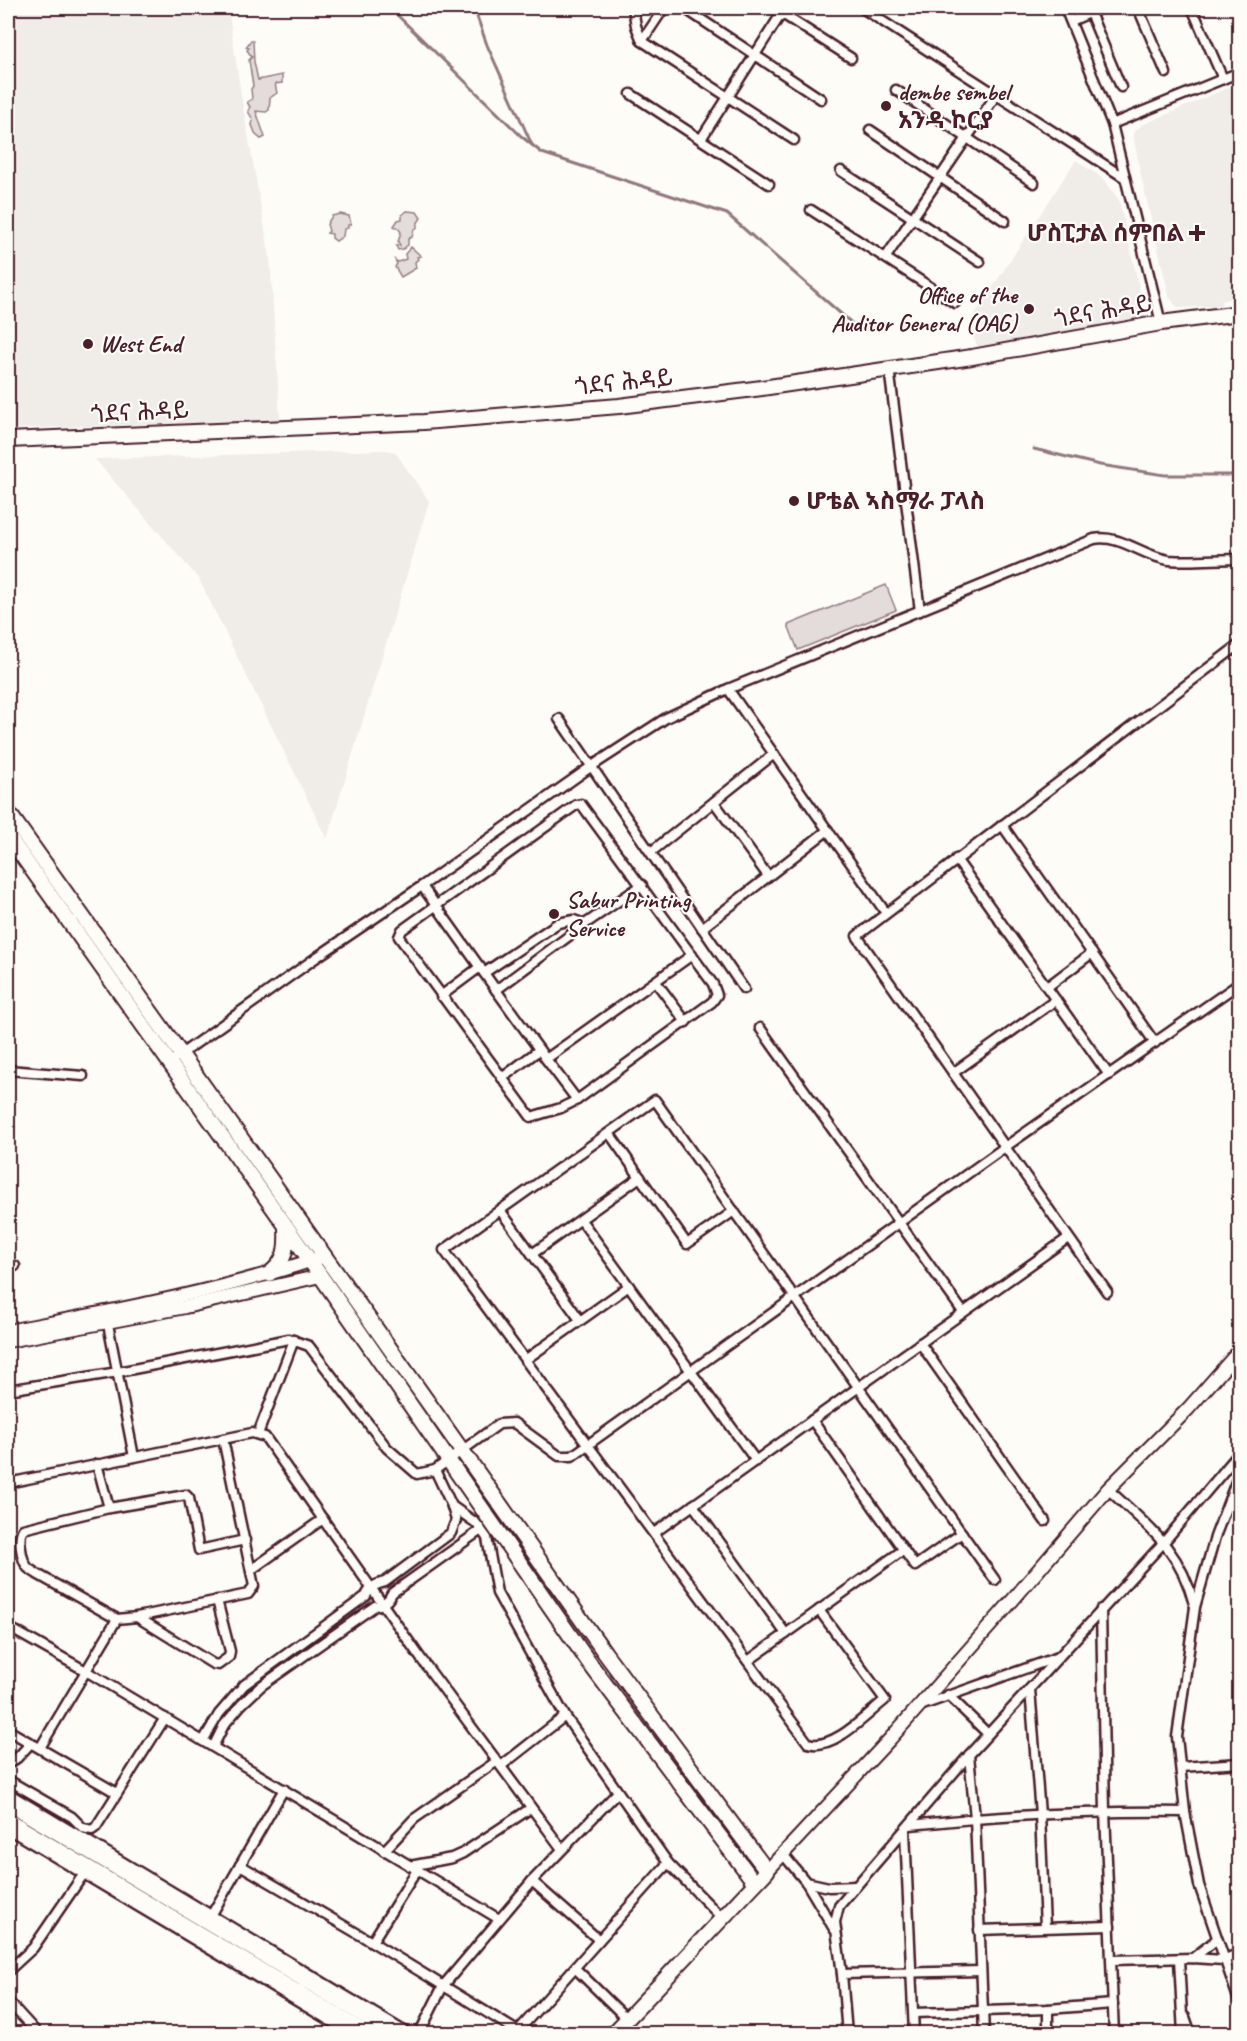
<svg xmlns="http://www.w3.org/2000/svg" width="1247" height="2041" viewBox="0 0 1247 2041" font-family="Caveat,'Noto Sans Ethiopic',sans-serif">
<rect width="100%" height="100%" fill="#fdfcf7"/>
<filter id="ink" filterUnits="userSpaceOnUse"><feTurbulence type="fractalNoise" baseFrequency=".0167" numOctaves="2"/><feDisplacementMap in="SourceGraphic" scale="12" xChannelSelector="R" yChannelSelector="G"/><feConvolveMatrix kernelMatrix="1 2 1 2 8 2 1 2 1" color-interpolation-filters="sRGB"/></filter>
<g filter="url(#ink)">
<g fill="#f0ece8">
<path d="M 8,8 L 228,8 L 242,102 L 270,258 L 280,419 L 8,429 Z"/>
<path d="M 1239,83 L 1239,296 L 1222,301 L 1221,305 L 1181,308 L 1176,306 L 1169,296 L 1140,171 L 1133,133 L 1142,125 Z"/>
<path d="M 1076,160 L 1102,178 L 1119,200 L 1146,317 L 980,352 L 968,325 Z"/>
<path d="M 385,450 L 395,452 L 429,501 L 327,839 L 199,579 L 95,459 Z"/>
</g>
<g fill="#e3dcda" stroke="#967e82" stroke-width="1.5">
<path d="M 251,40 L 253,41 L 254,62 L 258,80 L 282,75 L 282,83 L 275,84 L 277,93 L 270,98 L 269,110 L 266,112 L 256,111 L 265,137 L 261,139 L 256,135 L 252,125 L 253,120 L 248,111 L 250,107 L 247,102 L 252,99 L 251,89 L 253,86 L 249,60 L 252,57 L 247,50 L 249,48 L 246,47 Z"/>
<path d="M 407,211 L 417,212 L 421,218 L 417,224 L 417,228 L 414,229 L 412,237 L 408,239 L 408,245 L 403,249 L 398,250 L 396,246 L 400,245 L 398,242 L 401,232 L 398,228 L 394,226 L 398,220 L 402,219 L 402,215 Z"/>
<path d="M 340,214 L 349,216 L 351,224 L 348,225 L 348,228 L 344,229 L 343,236 L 336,241 L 332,238 L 332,234 L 327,233 L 329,231 L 327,224 L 332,216 Z"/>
<path d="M 411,247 L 421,256 L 417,257 L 418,259 L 415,262 L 416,268 L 401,277 L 395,267 L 397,264 L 395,260 L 398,262 L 406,259 L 405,254 Z"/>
<path d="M 886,585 L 896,610 L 798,650 L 788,625 Z"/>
</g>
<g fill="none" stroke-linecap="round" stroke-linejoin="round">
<g stroke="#91777b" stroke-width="3">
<path d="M 390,8 L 521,136 L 542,153 L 727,214 L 856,327"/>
<path d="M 474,8 L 487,45 L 532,145"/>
<path d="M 1034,449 L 1100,465 L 1165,475 L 1240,475"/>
</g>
<g stroke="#4a1f2b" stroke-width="13">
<g id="street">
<path d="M 633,8 L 636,26 L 642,41 L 794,140"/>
<path d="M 684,8 L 821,99"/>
<path d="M 773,8 L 851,58"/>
<path d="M 862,8 L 1125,178"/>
<path d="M 1065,8 L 1112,124 L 1161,323"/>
<path d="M 1088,8 L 1121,87"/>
<path d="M 1138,8 L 1166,73"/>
<path d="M 1192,8 L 1223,79"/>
<path d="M 1071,21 L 1101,8"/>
<path d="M 642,41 L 664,8"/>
<path d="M 896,90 L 1034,183"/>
<path d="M 631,94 L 769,184"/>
<path d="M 1112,124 L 1240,72"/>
<path d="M 870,130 L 1005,221"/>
<path d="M 701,139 L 785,8"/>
<path d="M 841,171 L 980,262"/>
<path d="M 811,210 L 955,303"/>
<path d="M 886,257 L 996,95"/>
<path d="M 889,368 L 920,611"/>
<path d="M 728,689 L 886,913"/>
<path d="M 559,719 L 744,989"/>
<path d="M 714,802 L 768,876"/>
<path d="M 581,804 L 713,984 L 717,995 L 712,1002 L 577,1100 L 561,1108 L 531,1117 L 399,937 L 402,930 L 576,805 Z"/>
<path d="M 1002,825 L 1155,1043"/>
<path d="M 651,852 L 774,754"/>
<path d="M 956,859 L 1109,1075"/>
<path d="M 422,886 L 592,766 L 666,718 L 728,689 L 1094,539 C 1121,534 1143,557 1169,560 C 1192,562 1217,559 1240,559"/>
<path d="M 702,928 L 828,830"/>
<path d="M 484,973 L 496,990 L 585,924"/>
<path d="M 656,982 L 686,1022"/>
<path d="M 1047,987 L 1092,953"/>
<path d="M 496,990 L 546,1059"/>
<path d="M 441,996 L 480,967"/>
<path d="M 760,1028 L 963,1312"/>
<path d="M 177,1057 L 317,957 L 422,886 L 484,973 L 558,923 L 574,920 L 585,924 L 642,885"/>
<path d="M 8,1070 L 83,1076"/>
<path d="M 953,1073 L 1056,1000"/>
<path d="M 502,1078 L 539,1050"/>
<path d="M 577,1100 L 546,1059 L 692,955"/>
<path d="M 609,1133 L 687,1244 L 734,1211"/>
<path d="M 500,1210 L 580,1320"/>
<path d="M 581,1220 L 756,1461"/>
<path d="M 532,1254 L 640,1177"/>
<path d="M 8,1266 L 15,1266"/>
<path d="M 1107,1292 L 857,936 L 1240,644"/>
<path d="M 107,1319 L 134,1457"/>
<path d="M 920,1343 L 1045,1521"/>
<path d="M 525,1360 L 629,1286"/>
<path d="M 8,1390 L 118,1372 L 289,1339 L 309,1346 L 387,1448 L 417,1474 L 435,1470 L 499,1424 L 514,1423 L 559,1456 L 572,1456 L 1005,1147 L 1240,983"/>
<path d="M 812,1420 L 915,1566 L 962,1533"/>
<path d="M 258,1434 L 294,1340"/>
<path d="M 223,1439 L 254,1586 L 248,1594 L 137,1617 L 117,1619 L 37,1574 C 36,1573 29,1569 28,1568 C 21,1560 18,1537 23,1529 L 109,1508 L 186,1495 L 189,1498 L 199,1550 L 245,1540"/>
<path d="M 97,1464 L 109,1508"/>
<path d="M 435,1470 L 452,1506 L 476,1523 L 487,1538 L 497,1593 L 565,1716 L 668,1863 L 722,1918"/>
<path d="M 1240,1471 L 1215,1537 L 1195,1607 L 1177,1737 L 1185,1812 L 1199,1885 L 1240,2004"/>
<path d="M 8,1483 L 223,1439 L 252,1433 L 265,1437 L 422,1660 L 562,1849"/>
<path d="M 1108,1489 C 1148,1527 1179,1547 1194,1604"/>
<path d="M 693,1505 L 786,1634"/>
<path d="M 654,1533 L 1068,1238"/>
<path d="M 251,1570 L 323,1519"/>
<path d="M 1101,1609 L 1105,1811 L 1114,2034"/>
<path d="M 819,1610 L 885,1700 C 866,1715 833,1751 808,1743 L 444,1250 L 655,1100 L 995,1580"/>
<path d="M 137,1617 L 213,1664 L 218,1665 L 229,1657 L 230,1651 L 217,1600"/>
<path d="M 8,1627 L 86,1671 L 499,1919"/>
<path d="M 748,1661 L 903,1550"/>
<path d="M 1030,1689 L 1040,1814 L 1045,1927"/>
<path d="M 948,1695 L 988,1734"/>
<path d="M 923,1705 L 1058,1657"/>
<path d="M 8,1730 L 117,1793"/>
<path d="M 203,1741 L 219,1714 L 244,1685 L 366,1596 C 370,1587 376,1584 385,1582 L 451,1533 L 456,1520 L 452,1507"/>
<path d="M 213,1747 L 224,1725 L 241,1705 L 261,1686 L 375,1606 C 383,1605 389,1600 392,1593 L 481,1530"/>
<path d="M 40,1748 L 117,1619"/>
<path d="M 969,1755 L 975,1818 L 984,2034"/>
<path d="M 8,1764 L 17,1758 L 31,1743"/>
<path d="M 501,1766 L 565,1716"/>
<path d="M 1181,1767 L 1240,1763"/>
<path d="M 8,1780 L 72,1817 L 83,1828 L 92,1830 L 96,1827 L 165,1718"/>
<path d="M 8,1793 L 409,2034"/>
<path d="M 910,1825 C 1002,1815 1093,1811 1185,1812"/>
<path d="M 8,1829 L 352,2034"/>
<path d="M 905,1831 L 914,2034"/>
<path d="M 384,1851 L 414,1819 L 497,1761"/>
<path d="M 782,1853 L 806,1882 L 834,1929"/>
<path d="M 240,1865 L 372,1942 L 522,2034"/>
<path d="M 410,1866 L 452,1858 L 463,1853 L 531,1808"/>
<path d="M 532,1881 L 599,1940"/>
<path d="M 806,1882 L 829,1887 L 856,1886"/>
<path d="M 212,1914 L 284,1789"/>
<path d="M 979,1930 L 1110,1926"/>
<path d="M 372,1942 L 417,1870"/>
<path d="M 1193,1958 L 1217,1939"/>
<path d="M 1179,1959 L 1183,2034"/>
<path d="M 1112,1960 L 1193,1958 L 1223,1960 L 1240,1953"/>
<path d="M 575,1968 L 627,2019"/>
<path d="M 8,1971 L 33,1948 L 83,1875"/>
<path d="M 842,1974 L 981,1971"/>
<path d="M 8,2001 L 38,2034"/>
<path d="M 1048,2009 L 1048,2034"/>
<path d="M 914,2013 L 1048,2009 L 1113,2004"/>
<path d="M 1185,2017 L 1191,2034"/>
<path d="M 518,2031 L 668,1863"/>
<path d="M 419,2034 L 443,1986 L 532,1881 L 618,1792"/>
<path d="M 847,2034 L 842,1974 L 835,1922 L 839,1906 L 969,1755 L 1164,1542 L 1240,1452"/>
</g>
</g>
<g stroke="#4a1f2b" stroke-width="16">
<g id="secondary">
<path d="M 8,1331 C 112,1311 217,1292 319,1258"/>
<path d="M 8,1341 L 185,1307 L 320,1276"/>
<path d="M 8,1804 L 393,2034"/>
<path d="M 8,1819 L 370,2034"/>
<path d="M 767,1871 L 890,1739 L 1011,1602 L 1108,1489 L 1188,1409 L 1240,1350"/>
</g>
</g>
<g stroke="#4a1f2b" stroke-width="18">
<g id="primary">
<path d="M 8,440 L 424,422 L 619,406 L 762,388 L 972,357 L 1161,323 L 1240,313"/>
<path d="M 8,812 L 268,1176 L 605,1653 L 767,1871 L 613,2034"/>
<path d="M 8,836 L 286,1226 L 590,1664 L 755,1883"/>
<path d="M 269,1274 C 286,1261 287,1249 286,1228"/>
</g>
</g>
<use href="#street" stroke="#fdfcf7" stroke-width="8"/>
<use href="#secondary" stroke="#fdfcf7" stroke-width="12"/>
<use href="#primary" stroke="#fdfcf7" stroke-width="14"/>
</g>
</g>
<g fill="#4a1f2b" stroke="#fdfcf7" stroke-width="2">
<circle cx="886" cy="106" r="6"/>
<path d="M1194 224h6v6h6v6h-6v6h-6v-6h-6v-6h6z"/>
<circle cx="1029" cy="309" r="6"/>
<circle cx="88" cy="344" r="6"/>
<circle cx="794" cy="501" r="6"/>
<circle cx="554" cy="914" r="6"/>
</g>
<g text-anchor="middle" stroke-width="4.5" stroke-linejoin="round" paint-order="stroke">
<g font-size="24" font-weight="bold" fill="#4a1f2b" stroke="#fdfcf7" text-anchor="start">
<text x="898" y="100">dembe sembel<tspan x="898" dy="28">አንዳ ኮርያ</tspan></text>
<text x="1184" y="241" text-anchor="end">ሆስፒታል ሰምበል</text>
<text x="1017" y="303" text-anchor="end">Office of the<tspan x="1017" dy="28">Auditor General (OAG)</tspan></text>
<text x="100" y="352">West End</text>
<text x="806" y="509">ሆቴል ኣስማራ ፓላስ</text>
<text x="566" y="908">Sabur Printing<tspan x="566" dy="28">Service</tspan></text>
</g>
<g font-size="24" fill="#4a1f2b" stroke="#fdfcf7">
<text transform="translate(1103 311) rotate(-10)" y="8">ጎደና ሕዳይ</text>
<text transform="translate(624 382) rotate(-6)" y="8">ጎደና ሕዳይ</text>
<text transform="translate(140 412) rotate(-3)" y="8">ጎደና ሕዳይ</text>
</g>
</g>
<rect width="1247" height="2041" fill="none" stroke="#fdfcf7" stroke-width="30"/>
<rect x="15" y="15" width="1217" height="2011" fill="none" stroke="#4a1f2b" stroke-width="2" filter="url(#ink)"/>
</svg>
